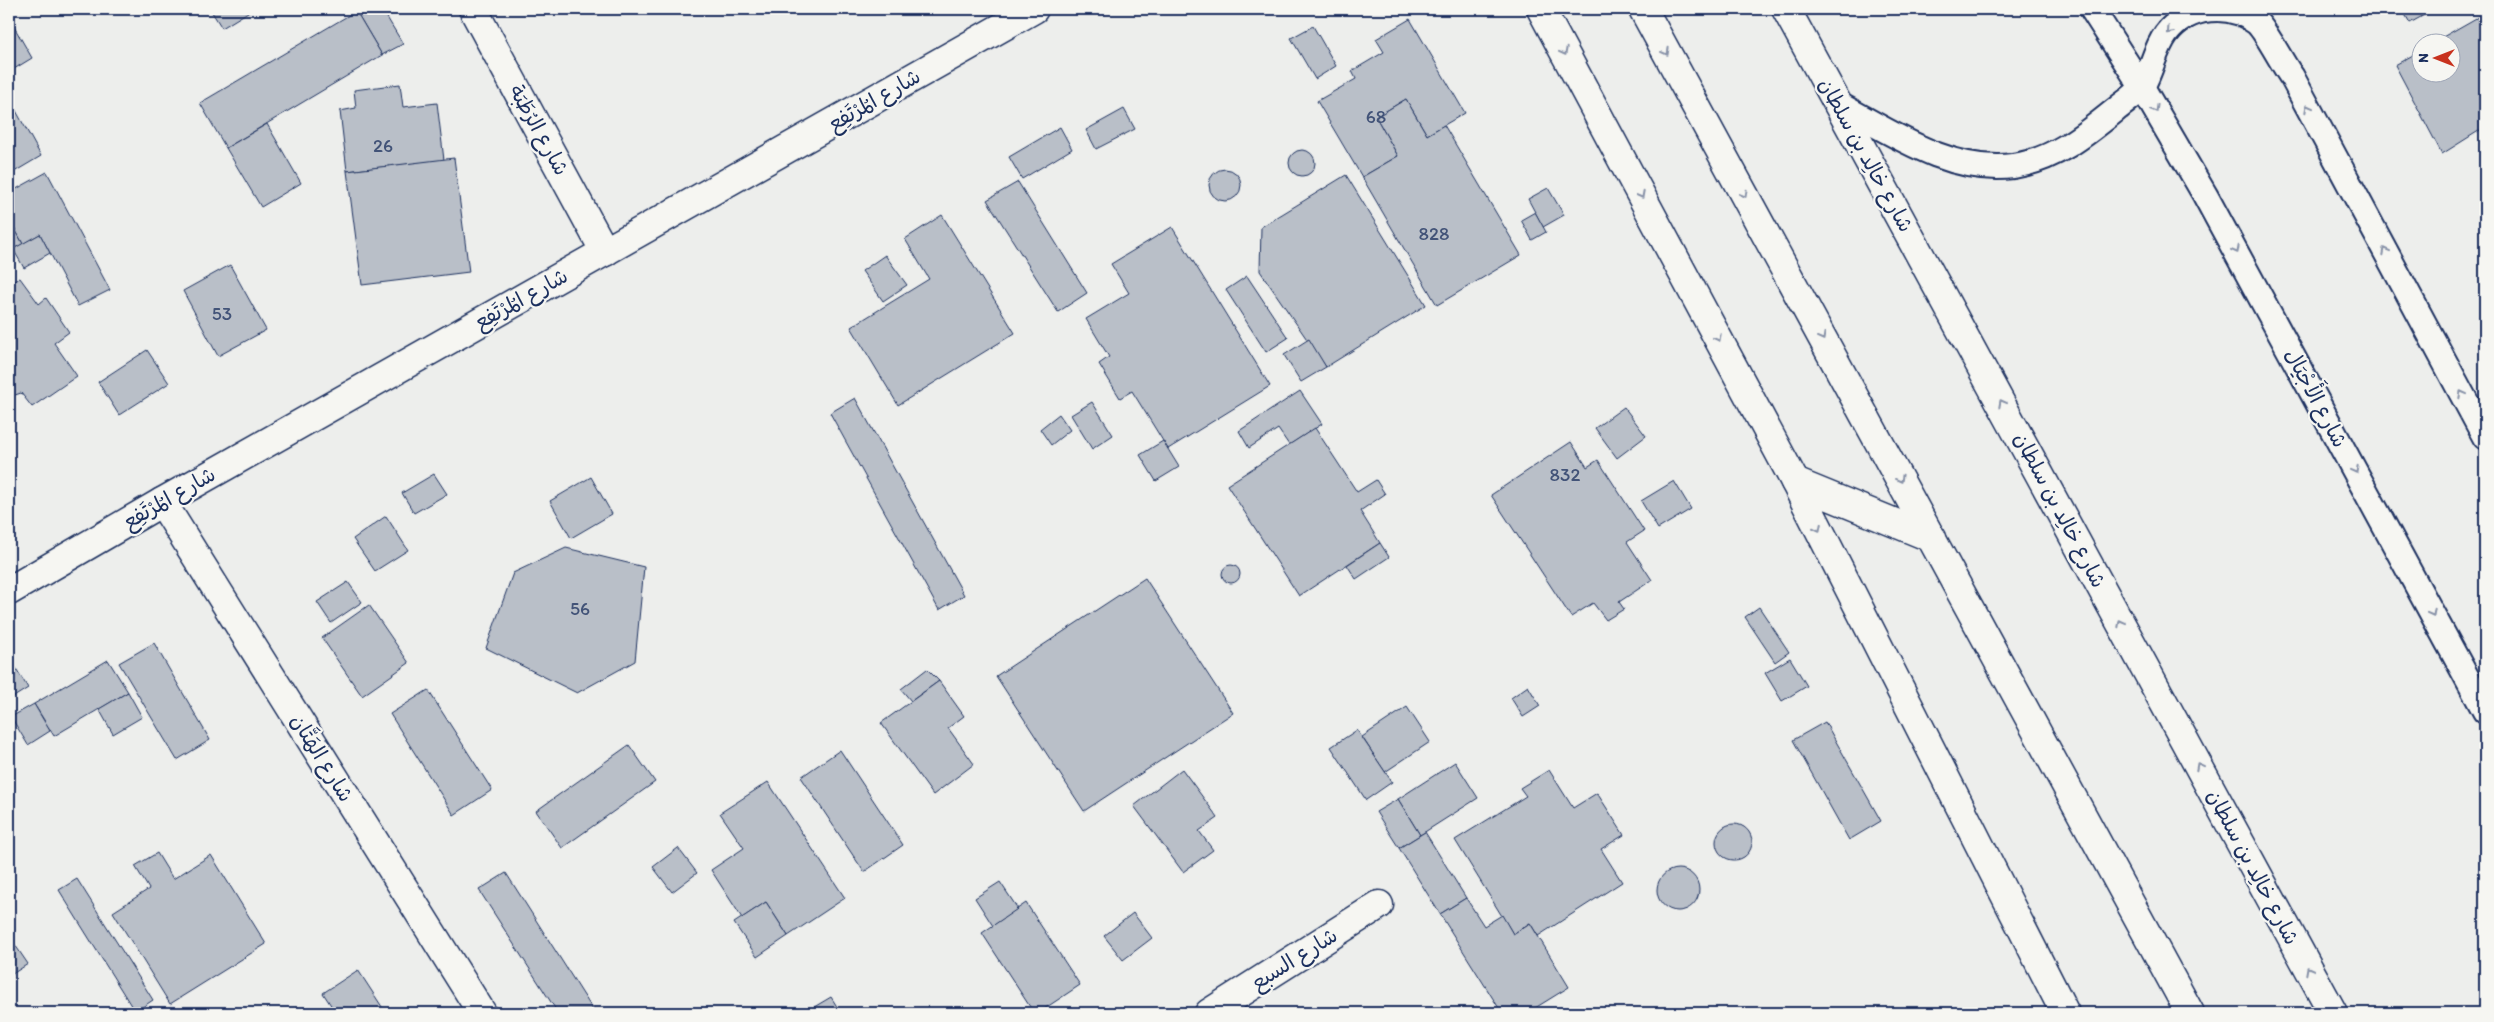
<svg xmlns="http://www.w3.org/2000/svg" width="2494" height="1022" viewBox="0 0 2494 1022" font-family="Itim,'Playpen Sans Arabic',sans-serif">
<rect width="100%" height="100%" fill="#edeeec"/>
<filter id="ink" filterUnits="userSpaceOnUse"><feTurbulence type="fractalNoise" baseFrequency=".02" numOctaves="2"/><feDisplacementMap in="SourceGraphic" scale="10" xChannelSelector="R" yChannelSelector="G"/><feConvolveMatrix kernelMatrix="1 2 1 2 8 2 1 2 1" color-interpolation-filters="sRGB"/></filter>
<g filter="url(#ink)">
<g fill="#b9bfc8" stroke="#1b2f5e">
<path d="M 210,9 L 253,9 L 222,28 Z"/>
<path d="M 360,9 L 382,9 L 403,44 L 382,55 L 356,11 Z"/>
<path d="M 2402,9 L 2435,9 L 2410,23 Z"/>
<path d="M 356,11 L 382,55 L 226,148 L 200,103 Z"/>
<path d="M 2485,13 L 2485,127 L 2442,154 L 2395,65 L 2422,50 L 2422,72 L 2452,72 L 2452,42 L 2434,42 Z"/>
<path d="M 9,18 L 32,58 L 9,72 Z"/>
<path d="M 1410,19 L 1465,113 L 1427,135 L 1406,99 L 1376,117 L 1398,156 L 1362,177 L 1317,101 L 1356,79 L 1352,71 L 1384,52 L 1376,39 Z"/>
<path d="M 1313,26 L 1336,66 L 1315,79 L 1291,38 Z"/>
<path d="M 400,84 L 403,107 L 437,103 L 444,160 L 347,171 L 340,111 L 356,108 L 354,90 Z"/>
<path d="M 9,98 L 41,156 L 9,175 Z"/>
<path d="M 1406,99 L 1427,135 L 1444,125 L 1521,255 L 1437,305 L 1362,177 L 1398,156 L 1376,117 Z"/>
<path d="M 1124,109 L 1135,129 L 1096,149 L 1086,130 Z"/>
<path d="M 267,124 L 301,183 L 261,207 L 226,148 Z"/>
<path d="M 1060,127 L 1072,149 L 1022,179 L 1009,157 Z"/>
<circle cx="1302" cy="163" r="13"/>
<path d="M 454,158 L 469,272 L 362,285 L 347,171 Z"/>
<circle cx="1225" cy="185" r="16"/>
<path d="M 47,172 L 110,290 L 78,306 L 40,234 L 23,244 L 9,218 L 9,193 Z"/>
<path d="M 1346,175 L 1426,305 L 1326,367 L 1260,271 L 1261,227 Z"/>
<path d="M 1018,182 L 1087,293 L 1058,312 L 987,200 Z"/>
<path d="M 1548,188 L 1564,215 L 1543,227 L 1528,199 Z"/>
<path d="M 1535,212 L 1546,232 L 1532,240 L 1521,220 Z"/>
<path d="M 942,215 L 1015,333 L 898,405 L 851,327 L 929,279 L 905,239 Z"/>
<path d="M 9,218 L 23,244 L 9,251 Z"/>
<path d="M 1172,227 L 1270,386 L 1168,449 L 1132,391 L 1120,398 L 1099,364 L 1109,357 L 1086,319 L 1129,293 L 1111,264 Z"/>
<path d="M 40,234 L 50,253 L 24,268 L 13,249 Z"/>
<path d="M 885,255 L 907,285 L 883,301 L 862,271 Z"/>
<path d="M 230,265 L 266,330 L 218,356 L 183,291 Z"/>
<path d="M 1247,276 L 1288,338 L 1266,352 L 1226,290 Z"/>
<path d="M 20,278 L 39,304 L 46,298 L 69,332 L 54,343 L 77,376 L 32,407 L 21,393 L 9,397 L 9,283 Z"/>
<path d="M 1309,339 L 1326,367 L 1301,382 L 1284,355 Z"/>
<path d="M 147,350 L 169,383 L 119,415 L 98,382 Z"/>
<path d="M 1300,391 L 1322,424 L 1289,445 L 1278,429 L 1249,448 L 1239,431 Z"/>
<path d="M 855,398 L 964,595 L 939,610 L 830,413 Z"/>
<path d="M 1092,402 L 1113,435 L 1092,449 L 1071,415 Z"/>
<path d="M 1624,407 L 1646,436 L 1617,458 L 1595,428 Z"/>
<path d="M 1059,414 L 1070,430 L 1051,445 L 1040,429 Z"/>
<path d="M 1315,428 L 1357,492 L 1376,480 L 1385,494 L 1360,511 L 1380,543 L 1299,596 L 1227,485 Z"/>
<path d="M 1163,441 L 1179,467 L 1156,481 L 1140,455 Z"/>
<path d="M 1571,442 L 1587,467 L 1598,460 L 1644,531 L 1627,542 L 1652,580 L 1619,602 L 1624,609 L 1606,620 L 1593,603 L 1571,617 L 1491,495 Z"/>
<path d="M 434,474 L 447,494 L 414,513 L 402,493 Z"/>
<path d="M 591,477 L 612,514 L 571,538 L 550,501 Z"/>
<path d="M 1674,481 L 1691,509 L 1658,529 L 1641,501 Z"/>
<path d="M 386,516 L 408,550 L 375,571 L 353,539 Z"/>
<path d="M 1380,543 L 1389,557 L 1356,579 L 1347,565 Z"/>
<path d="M 566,548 L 644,567 L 635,661 L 577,693 L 486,648 L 513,573 Z"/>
<circle cx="1231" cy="574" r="9"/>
<path d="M 1145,578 L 1233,713 L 1084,811 L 996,676 Z"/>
<path d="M 348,582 L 362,602 L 331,623 L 317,602 Z"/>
<path d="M 369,605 L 409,663 L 362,696 L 322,638 Z"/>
<path d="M 1759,607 L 1789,652 L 1775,662 L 1745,617 Z"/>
<path d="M 154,643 L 210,740 L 177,760 L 119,663 Z"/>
<path d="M 9,657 L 28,688 L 9,700 Z"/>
<path d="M 1790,658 L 1807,686 L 1782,701 L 1765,673 Z"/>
<path d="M 108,660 L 128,692 L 54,736 L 34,704 Z"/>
<path d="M 927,669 L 939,681 L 911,701 L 901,689 Z"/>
<path d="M 939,681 L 964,716 L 948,728 L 974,764 L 933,795 L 881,723 Z"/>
<path d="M 1528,686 L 1540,706 L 1523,717 L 1511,698 Z"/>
<path d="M 428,690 L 492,790 L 454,815 L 390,714 Z"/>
<path d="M 128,692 L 142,717 L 113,734 L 99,709 Z"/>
<path d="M 34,704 L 50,731 L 28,745 L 11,717 Z"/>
<path d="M 1407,707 L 1430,742 L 1385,772 L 1362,737 Z"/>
<path d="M 1825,722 L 1881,821 L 1849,840 L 1793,740 Z"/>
<path d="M 1357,730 L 1392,782 L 1366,800 L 1331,747 Z"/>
<path d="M 629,745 L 655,782 L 562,848 L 536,811 Z"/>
<path d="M 840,750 L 903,845 L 864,872 L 801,777 Z"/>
<path d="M 1455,762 L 1478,798 L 1420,835 L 1398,799 Z"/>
<path d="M 1182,769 L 1218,818 L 1199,831 L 1213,850 L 1183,872 L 1134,806 Z"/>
<path d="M 1549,770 L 1573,808 L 1597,793 L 1624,835 L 1601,849 L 1622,882 L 1538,936 L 1530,923 L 1513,934 L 1455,840 L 1526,796 L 1520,788 Z"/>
<path d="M 768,782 L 845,898 L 788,936 L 766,902 L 742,918 L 711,870 L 744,848 L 720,813 Z"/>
<path d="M 1398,799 L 1420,835 L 1399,848 L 1376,812 Z"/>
<circle cx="1734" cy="842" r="18"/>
<path d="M 1425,832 L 1466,898 L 1440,914 L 1399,848 Z"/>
<path d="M 678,848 L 697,873 L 672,892 L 653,867 Z"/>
<path d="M 157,853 L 173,879 L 211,855 L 266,944 L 170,1004 L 113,912 L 149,889 L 135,866 Z"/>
<circle cx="1678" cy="890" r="21"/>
<path d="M 506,873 L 595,1013 L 558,1013 L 479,890 Z"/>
<path d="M 77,879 L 153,1000 L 135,1012 L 59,890 Z"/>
<path d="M 1000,882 L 1018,909 L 993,926 L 975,898 Z"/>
<path d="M 1466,898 L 1484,926 L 1502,915 L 1513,934 L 1530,923 L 1569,987 L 1527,1013 L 1502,1013 L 1440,914 Z"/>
<path d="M 766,902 L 788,936 L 757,957 L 734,923 Z"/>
<path d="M 1026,903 L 1080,985 L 1038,1013 L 1034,1013 L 982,933 Z"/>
<path d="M 1133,913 L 1152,938 L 1123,960 L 1104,936 Z"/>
<path d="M 9,936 L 28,964 L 9,976 Z"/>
<path d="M 358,970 L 386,1013 L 336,1013 L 323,993 Z"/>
<path d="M 831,997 L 841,1013 L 804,1013 Z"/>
</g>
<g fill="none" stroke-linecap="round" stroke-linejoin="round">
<g stroke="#1b2f5e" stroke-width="28">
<g id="service">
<path d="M 2092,9 L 2142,87 L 2205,195 L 2485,711"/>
<path d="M 1838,104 C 1892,133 1950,174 2013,166 C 2055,160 2086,134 2118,108 C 2125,102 2138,94 2143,85 C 2152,69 2155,49 2166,34 C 2188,5 2230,1 2257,23 C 2266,31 2283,65 2292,77 L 2485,437"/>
</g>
</g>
<g stroke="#1b2f5e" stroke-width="31">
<g id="minor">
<path d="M 473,9 L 605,252"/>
<path d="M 1541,9 L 1795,482 L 2065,1013"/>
<path d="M 162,502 L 482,1013"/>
<path d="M 9,591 L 162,502 L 1034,9"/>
<path d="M 1209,1013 L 1379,905"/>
</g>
</g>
<g stroke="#1b2f5e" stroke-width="31">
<g id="primary">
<path d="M 1643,9 L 2190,1013"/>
<path d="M 1786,9 L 2333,1013"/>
<path d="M 1795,482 L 1932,538"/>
</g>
</g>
<use href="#service" stroke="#f6f6f2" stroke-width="24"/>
<use href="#minor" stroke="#f6f6f2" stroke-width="28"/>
<use href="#primary" stroke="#f6f6f2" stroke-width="28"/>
</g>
<defs><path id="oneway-chevron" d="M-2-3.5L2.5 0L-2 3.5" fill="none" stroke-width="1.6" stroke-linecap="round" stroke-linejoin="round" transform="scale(1.25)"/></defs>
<g stroke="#8892a8">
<use href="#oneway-chevron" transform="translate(2170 31) rotate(132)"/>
<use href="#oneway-chevron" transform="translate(1564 52) rotate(62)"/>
<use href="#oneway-chevron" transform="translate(1666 52) rotate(61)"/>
<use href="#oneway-chevron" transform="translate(2308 108) rotate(-118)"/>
<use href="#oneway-chevron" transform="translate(2155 109) rotate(60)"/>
<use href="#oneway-chevron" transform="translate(1744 194) rotate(61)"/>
<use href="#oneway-chevron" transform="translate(1641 195) rotate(62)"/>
<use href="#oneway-chevron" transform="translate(2236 250) rotate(62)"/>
<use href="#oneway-chevron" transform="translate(2385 251) rotate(-118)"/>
<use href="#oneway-chevron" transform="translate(1822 337) rotate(61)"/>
<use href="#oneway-chevron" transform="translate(1718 338) rotate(62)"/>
<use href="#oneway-chevron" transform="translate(2462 394) rotate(-118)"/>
<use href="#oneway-chevron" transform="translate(2002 403) rotate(-118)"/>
<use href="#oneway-chevron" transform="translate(2355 470) rotate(62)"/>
<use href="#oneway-chevron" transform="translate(1900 479) rotate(61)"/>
<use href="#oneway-chevron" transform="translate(1818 528) rotate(63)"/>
<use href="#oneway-chevron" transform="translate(2432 613) rotate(62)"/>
<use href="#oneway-chevron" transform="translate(2121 623) rotate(-118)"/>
<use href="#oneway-chevron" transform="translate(2199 766) rotate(-118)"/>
<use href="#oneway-chevron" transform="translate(2309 970) rotate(-118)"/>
</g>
</g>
<g text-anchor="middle" stroke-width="4.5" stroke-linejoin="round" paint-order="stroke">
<g font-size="19" fill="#425378">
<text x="1376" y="123">68</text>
<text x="383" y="152">26</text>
<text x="1434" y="240">828</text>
<text x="222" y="320">53</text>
<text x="1565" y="481">832</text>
<text x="580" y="615">56</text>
</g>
<g font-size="21" fill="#1b2f5e" stroke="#f6f6f2">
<text transform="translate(874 100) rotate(-30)" y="7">شارع المُرْتَفِع</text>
<text transform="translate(539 130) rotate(61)" y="7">شارع الرُطَبَة</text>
<text transform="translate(1866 155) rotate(61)" y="7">شارع خالِد بن سلطان</text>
<text transform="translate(521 299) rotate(-29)" y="7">شارع المُرْتَفِع</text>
<text transform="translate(2316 398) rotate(62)" y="7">شارع الأَجْيَال</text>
<text transform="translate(169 498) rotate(-30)" y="7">شارع المُرْتَفِع</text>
<text transform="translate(2060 510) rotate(62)" y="7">شارع خالِد بن سلطان</text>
<text transform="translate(322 758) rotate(58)" y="7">شارع الهَتَّان</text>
<text transform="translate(2253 867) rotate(62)" y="7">شارع خالِد بن سلطان</text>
<text transform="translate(1294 959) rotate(-32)" y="7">شارع السبع</text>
</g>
</g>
<rect width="2494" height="1022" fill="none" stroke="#f6f6f2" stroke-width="30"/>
<rect x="15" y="15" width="2464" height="992" fill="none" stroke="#1b2f5e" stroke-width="2" filter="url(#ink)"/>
<g transform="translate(2436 58) rotate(270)"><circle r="24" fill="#f6f6f2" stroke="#9ea6b7"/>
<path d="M0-4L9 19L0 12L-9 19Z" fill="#c8321e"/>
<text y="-8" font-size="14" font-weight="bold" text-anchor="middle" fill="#1b2f5e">N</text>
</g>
</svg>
